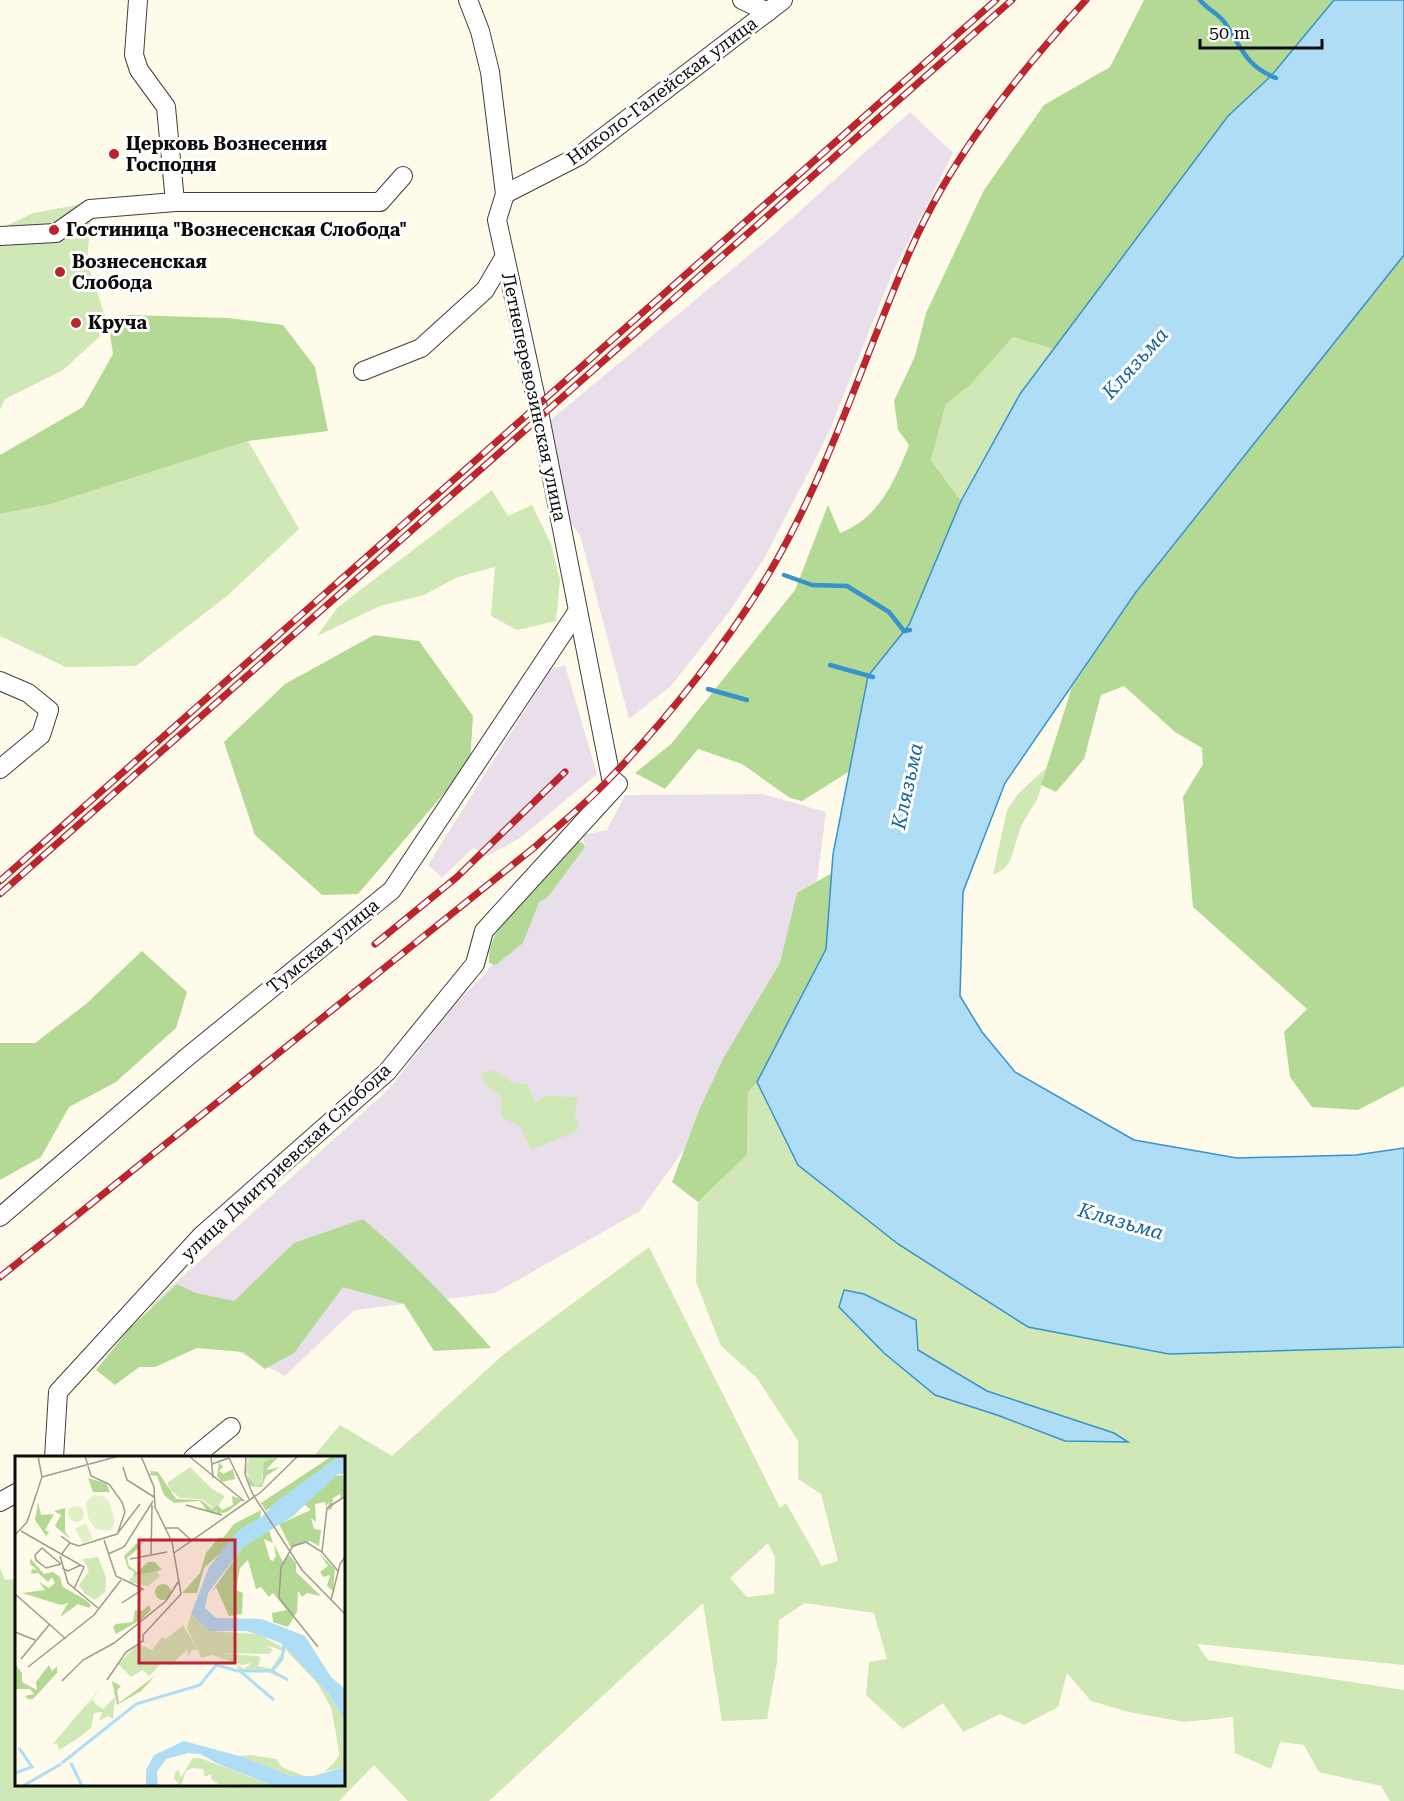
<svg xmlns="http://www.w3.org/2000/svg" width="1404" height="1801" viewBox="0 0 1404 1801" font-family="'Roboto Serif',serif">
<rect width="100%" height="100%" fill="#fffbea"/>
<g fill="#e9dfeb">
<path d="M 910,112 L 953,153 L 892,274 L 829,432 L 765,557 L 729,612 L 671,686 L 629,719 L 580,535 L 567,518 L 547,423 L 772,236 Z"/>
<path d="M 565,665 L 597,774 L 520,838 L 485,857 L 474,847 L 442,878 L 428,865 L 551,669 Z"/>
<path d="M 763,794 L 826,812 L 809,942 L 735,1078 L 640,1211 L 495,1293 L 354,1310 L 285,1376 L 150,1306 L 389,1089 L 455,1004 L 485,974 L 568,858 L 585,847 L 583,835 L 607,830 L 625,795 Z"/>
</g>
<g fill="#d0e8b5" fill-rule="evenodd">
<path d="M 88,203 L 91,216 L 87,262 L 109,328 L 63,370 L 5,399 L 0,410 L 0,229 L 33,213 Z"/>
<path d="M 1013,337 L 1054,349 L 1020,394 L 961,501 L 931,460 L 946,404 L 970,385 Z"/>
<path d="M 248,441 L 299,529 L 227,596 L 136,666 L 66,667 L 0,636 L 0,514 L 51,504 Z"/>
<path d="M 492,490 L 508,516 L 532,505 L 551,544 L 560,580 L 556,621 L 517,630 L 491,616 L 495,567 L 458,577 L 424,595 L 380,606 L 317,636 L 338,607 Z"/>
<path d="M 1046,768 L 1038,798 L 1021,826 L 1010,861 L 1004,869 L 993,875 L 1007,810 L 1018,794 Z"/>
<path d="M 495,1071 L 513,1083 L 527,1084 L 536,1103 L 544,1096 L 578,1097 L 574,1119 L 579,1123 L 577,1131 L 531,1150 L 521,1127 L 501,1117 L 501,1097 L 485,1084 L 481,1072 Z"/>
<path d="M 757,1082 L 773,1116 L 1169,1354 L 1404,1347 L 1404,1665 L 1197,1644 L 1208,1660 L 1404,1690 L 1404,1801 L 1390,1801 L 1381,1786 L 1319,1772 L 1304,1745 L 1280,1742 L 1271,1769 L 1235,1753 L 1233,1717 L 1184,1722 L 1129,1712 L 1091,1701 L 1067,1673 L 1058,1707 L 1024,1725 L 1000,1714 L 963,1732 L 943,1703 L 903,1729 L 866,1695 L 869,1662 L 887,1659 L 874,1613 L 805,1603 L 779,1620 L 777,1662 L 767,1719 L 722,1721 L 703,1603 L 489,1801 L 408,1801 L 374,1765 L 339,1801 L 0,1801 L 0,1568 L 5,1580 L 16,1579 L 16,1784 L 344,1784 L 344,1458 L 313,1457 L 340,1425 L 392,1456 L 504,1354 L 649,1247 L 780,1508 L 786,1503 L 822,1566 L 838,1561 L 821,1494 L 798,1479 L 798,1441 L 757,1378 L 721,1346 L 696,1282 L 698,1202 L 747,1155 L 748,1093 ZM 768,1543 L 775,1557 L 774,1594 L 747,1597 L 730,1578 Z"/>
</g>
<g fill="#b4d994">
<path d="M 1144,0 L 1334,0 L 1271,76 L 1228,116 L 1054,349 L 1013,337 L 970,385 L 946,404 L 931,460 L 961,501 L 909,625 L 868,676 L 850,771 L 802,801 L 790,798 L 742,764 L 698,749 L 665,789 L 635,773 L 671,744 L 795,590 L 828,505 L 840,533 C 878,519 895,481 909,445 L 898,430 L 894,401 L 915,356 L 926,313 L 984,190 L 1044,105 L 1110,67 Z"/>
<path d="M 1404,255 L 1404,1086 L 1358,1110 L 1312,1107 L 1290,1077 L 1284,1032 L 1307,1009 L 1193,907 L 1183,797 L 1203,764 L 1202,748 L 1175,732 L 1124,686 L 1101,695 L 1084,759 L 1056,792 L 1041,785 L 1072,687 L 1136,593 Z"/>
<path d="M 128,315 L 228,318 L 283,325 L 315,367 L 328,431 L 248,441 L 51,504 L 0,514 L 0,455 L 83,407 L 113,354 L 109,328 Z"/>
<path d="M 374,635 L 419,641 L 473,716 L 470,763 L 358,894 L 322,895 L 255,835 L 224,742 L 285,684 Z"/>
<path d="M 572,840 L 583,843 L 585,847 L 547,898 L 539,902 L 523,943 L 496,965 L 489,963 C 486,933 515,911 534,891 L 537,883 Z"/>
<path d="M 832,873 L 826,949 L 757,1082 L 748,1093 L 747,1155 L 698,1202 L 672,1182 L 700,1108 L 724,1057 L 780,963 L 797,893 Z"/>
<path d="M 142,951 L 187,992 L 176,1028 L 116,1082 L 69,1107 L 41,1157 L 0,1180 L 0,1043 L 35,1043 L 86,1004 Z"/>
<path d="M 363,1219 C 410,1259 451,1302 491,1348 L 434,1351 L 404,1304 L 343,1287 L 294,1353 L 265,1369 L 243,1352 L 197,1348 L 155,1367 L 139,1367 L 115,1385 L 96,1370 L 130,1328 L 177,1284 L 196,1293 L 234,1301 L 294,1243 Z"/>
</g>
<g fill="#afddf6" stroke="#3793cc" stroke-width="1.5">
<path d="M 1334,0 L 1404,0 L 1404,255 L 1136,592 L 1005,783 L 963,892 L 960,996 L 982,1032 L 1015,1072 L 1134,1140 L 1237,1158 L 1356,1155 L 1404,1148 L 1404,1347 L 1169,1354 L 1028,1327 L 898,1244 L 798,1165 L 757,1082 L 826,949 L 833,854 L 868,676 L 909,625 L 961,501 L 1020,394 L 1228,116 L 1271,76 Z"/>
<path d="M 844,1290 L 864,1294 L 916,1320 L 918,1350 L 987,1391 L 1114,1433 L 1128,1442 L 1065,1441 L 997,1415 L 935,1395 L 884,1353 L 839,1307 Z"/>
</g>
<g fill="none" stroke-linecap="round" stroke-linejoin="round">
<g stroke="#3793cc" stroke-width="4.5">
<path d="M 1200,0 C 1207,9 1219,14 1225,23 C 1241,46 1245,66 1276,78"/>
<path d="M 784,575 L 812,585 L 847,586 L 889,612 L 904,631 L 910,630"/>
<path d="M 830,665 L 873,677"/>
<path d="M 708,689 L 747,700"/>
</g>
<g stroke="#3f3f3f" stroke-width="20">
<g id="street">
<path d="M 138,0 L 134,55 L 139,70 L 166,107 L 175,202"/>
<path d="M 742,0 L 768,12"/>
<path d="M 505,194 L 579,156 L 783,0"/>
<path d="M 0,236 L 56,233 L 90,209 L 175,202 L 380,202 L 403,176"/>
<path d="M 363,371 L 421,348 L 485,290 L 505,256"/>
<path d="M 0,681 L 28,693 L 49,710 L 41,735 L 0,769"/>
<path d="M 0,1217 L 186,1058 L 392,890 L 577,612"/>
<path d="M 54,1458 L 58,1392 L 201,1236 L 387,1072 L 475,964 L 484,931 L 618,784 L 611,778 L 540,417 L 497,220 L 505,194 L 490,72 L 480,31 L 468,0"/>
<path d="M 193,1458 L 231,1427"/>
<path d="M 0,1502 L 16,1493"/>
</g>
</g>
<use href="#street" stroke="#fff" stroke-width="18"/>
<g stroke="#ba252e" stroke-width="7">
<g id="rail">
<path d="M 0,881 L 996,0"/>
<path d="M 0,894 L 1012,0"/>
<path d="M 375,944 L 457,877 L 565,772"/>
<path d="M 0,1277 L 536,846 C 561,823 588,802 611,777 C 668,718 726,645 768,575 C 829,473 863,359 910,251 C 951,157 1017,75 1086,0"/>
</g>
</g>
<use href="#rail" stroke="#fff" stroke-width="4.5" stroke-dasharray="14" stroke-linecap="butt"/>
</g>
<g fill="#ba252e" stroke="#fff" stroke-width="2">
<circle cx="114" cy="154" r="6"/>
<circle cx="54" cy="230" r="6"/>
<circle cx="60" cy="272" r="6"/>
<circle cx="76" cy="323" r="6"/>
</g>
<g text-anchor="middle" stroke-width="6" stroke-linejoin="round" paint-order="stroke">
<g font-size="18" fill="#0c0c0c" stroke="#fff">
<text transform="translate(662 91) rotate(-37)" y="6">Николо-Галейская улица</text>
<text transform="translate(534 397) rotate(78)" y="6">Летнеперевозинская улица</text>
<text transform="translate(323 946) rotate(-39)" y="6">Тумская улица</text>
<text transform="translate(286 1162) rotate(-43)" y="6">улица Дмитриевская Слобода</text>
</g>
<g font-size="18" font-weight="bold" fill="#0c0c0c" stroke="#fff" text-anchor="start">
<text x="126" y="150">Церковь Вознесения<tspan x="126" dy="21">Господня</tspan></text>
<text x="66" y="236">Гостиница "Вознесенская Слобода"</text>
<text x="72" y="268">Вознесенская<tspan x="72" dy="21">Слобода</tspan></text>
<text x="88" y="329">Круча</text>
</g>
<g font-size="20" font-style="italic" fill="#16649c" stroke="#fff">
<text transform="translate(1135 363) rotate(-48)" y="7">Клязьма</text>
<text transform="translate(907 786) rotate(-78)" y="7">Клязьма</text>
<text transform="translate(1121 1221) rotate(16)" y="7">Клязьма</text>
</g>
</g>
<g transform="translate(15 1456)">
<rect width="330" height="330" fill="#fffbea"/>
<path d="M 234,0 L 259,0 L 247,19 L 247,29 L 236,29 L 232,13 ZM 175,11 L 197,33 L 210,40 L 200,54 L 187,43 L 165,42 L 155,34 L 152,27 ZM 83,101 L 91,121 L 90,136 L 80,144 L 70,138 L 64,129 L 74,115 L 68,103 ZM 141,114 L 145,120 L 133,130 L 112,126 L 118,120 ZM 176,158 L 194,175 L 243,178 L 278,197 L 313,237 L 330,265 L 330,311 L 290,320 L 310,315 L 319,307 L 324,299 L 321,277 L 316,252 L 303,228 L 271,194 L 259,215 L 274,225 L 248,214 L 228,216 L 243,231 L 222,212 L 223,209 L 229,213 L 236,207 L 227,209 L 197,199 L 186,202 L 183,194 L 177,194 L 173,201 L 172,194 L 155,210 L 149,205 L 134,220 L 128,214 L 116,221 L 103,208 L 123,188 L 137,194 L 147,181 L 151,183 L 168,169 L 181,191 L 172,172 ZM 251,189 L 268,195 L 256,213 L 243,210 L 246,202 L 242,200 L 206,197 L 254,198 L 258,194 ZM 87,230 L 72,250 L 79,243 L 80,248 L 88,253 L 100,241 L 98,263 L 93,260 L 84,265 L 87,256 L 79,257 L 76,272 L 62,283 L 44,294 L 42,287 L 37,289 ZM 236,299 L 261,303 L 267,311 L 289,320 L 276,320 L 223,300 ZM 178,302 L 185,302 L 260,330 L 203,328 L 196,323 L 196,318 L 190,321 L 188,313 L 178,312 L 171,315 L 166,330 L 157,330 L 164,327 L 159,323 L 160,317 L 163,313 L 166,321 Z" fill="#d0e8b5" fill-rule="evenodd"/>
<path d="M 233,0 L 232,19 L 239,29 L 247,29 L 249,6 L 264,0 L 251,14 L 265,11 L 251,20 L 247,31 L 236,30 L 234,26 L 231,16 ZM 317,0 L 324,0 L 251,55 L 246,47 ZM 204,6 L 208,11 L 204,15 L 208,18 L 218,13 L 220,23 L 207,26 L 202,20 ZM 136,15 L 143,16 L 161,43 L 186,44 L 197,53 L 203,49 L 207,54 L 218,49 L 217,40 L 228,44 L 212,56 L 202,58 L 201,53 L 200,58 L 192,55 L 185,45 L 159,47 L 149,39 L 142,20 L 135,19 ZM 328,19 L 330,38 L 326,43 L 325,38 L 318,42 L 317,53 L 313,54 L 314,46 L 311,51 L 310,46 L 300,48 L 301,66 L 296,62 L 299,73 L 306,74 L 304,90 L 295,85 L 276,92 L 264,68 L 296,54 L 289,48 L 297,38 L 320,20 ZM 73,22 L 91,27 L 95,36 L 78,36 ZM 23,46 L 26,59 L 39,58 L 30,74 L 34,76 L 31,80 L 20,64 ZM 50,52 L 50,76 L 56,84 L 40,70 L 46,59 L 39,55 ZM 246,54 L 245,62 L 189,112 L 182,137 L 167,137 L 185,117 L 191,97 L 204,81 L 208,82 L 219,68 ZM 254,73 L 258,87 L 249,83 L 255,104 L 258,105 L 261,100 L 259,88 L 268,106 L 274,99 L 281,107 L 281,116 L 306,140 L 292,137 L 287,141 L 283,135 L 282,156 L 273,171 L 258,166 L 257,157 L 272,154 L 258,137 L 254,141 L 246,131 L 241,133 L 233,104 L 225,112 L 221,134 L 228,137 L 227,158 L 214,160 L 201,131 L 195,138 L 228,91 ZM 122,87 L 125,91 L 112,102 L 114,110 L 122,116 L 133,106 L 140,106 L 147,114 L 118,120 L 119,116 L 113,112 L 109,100 ZM 304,97 L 320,113 L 318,135 L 312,130 L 315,119 L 308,121 L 305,116 L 313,110 ZM 15,102 L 29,118 L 38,116 L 45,121 L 48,131 L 71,144 L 76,149 L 74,152 L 63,148 L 45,161 L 53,147 L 46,149 L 7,137 L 30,134 L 24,126 L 34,132 L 40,127 L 37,121 L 33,126 L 23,117 L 16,118 L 17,113 L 22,114 L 15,108 ZM140 136a8 8 0 1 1 16 0a8 8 0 1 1-16 0ZM 134,149 L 136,154 L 127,163 L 101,178 L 98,171 L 101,168 L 118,166 L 120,154 L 127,155 ZM 0,208 L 7,217 L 7,226 L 22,234 L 21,226 L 34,209 L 37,215 L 28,225 L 42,210 L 42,217 L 18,243 L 13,243 L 10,240 L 19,238 L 15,233 L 1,233 ZM 140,220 L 126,235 L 102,249 L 97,225 L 106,230 L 102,234 L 104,247 Z" fill="#b4d994"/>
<path d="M 78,39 L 88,40 L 94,45 L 100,65 L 96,75 L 81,73 L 73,62 L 71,47 ZM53 58a8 8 0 1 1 16 0a8 8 0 1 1-16 0ZM 71,67 L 78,83 L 68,88 L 60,72 Z" fill="#e2f0c7"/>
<path d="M 324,0 L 330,0 L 330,18 L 323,18 L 278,60 L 228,91 L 193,137 L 190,152 L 201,162 L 247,163 L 290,180 L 316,221 L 330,233 L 330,265 L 313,237 L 266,187 L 232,175 L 194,175 L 176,158 L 194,111 L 224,74 L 249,59 L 262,45 ZM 169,285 L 228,301 L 276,320 L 298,320 L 330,311 L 330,330 L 260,330 L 205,309 L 185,298 L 173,297 L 151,303 L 142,316 L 143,330 L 131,330 L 131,314 L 139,299 Z" fill="#afddf6"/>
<path fill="none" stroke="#afddf6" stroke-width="3" d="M 225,215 L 259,244M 257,215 L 273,224M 47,307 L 121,248 L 185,229 L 201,209 L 223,215 L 257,215 L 267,203 L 269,188M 56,307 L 67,330M 0,317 L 17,311 L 4,292M 8,330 L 46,308"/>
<path fill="none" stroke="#9e9b91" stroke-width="1.5" d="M 70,0 L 76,20 L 94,28 L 107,46 L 110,56 L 103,76M 196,0 L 198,22M 213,0 L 234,43M 231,0 L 230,18 L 237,37 L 287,114 L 330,158M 175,1 L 229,45M 197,8 L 214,2M 108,11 L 112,24 L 139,41M 27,21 L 104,0M 171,49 L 207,59M 151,72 L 163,72 L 177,85M 6,75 L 69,111 L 59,133M 0,79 L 12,66 L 27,21 L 23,0M 89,84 L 101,120 L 128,133 L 107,147M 55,87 L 64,90 L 102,78 L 125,48M 27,92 L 20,99 L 21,104 L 31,112 L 46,108M 27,92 L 46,108M 307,96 L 312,52 L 329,41M 159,97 L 246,36 L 283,0M 93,98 L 109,91 L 138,45M 136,98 L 137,49M 46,99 L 55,87 L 46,80M 45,100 L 53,127 L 83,152M 115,103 L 152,96M 47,112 L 53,115 L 66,109M 0,138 L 51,183M 316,144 L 325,108 L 330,101M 0,176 L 20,184M 303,191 L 264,142 L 266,111 L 278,90 L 291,86 L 307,96 L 323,115M 6,203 L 34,169M 13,211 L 79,159 L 106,124M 92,224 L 111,196 L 128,185 L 128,179 L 166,138 L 157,86 L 140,51 L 139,31 L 126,0M 47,225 L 68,204 L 99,187 L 151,145 L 163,126"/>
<path fill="#ba252e" fill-opacity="0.15" stroke="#ba252e" stroke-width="3" d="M 124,84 L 220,84 L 220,207 L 124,207 Z"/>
<rect width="330" height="330" fill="none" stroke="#0c0c0c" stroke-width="3"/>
</g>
<path d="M1200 39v9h122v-9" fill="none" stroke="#0c0c0c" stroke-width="3"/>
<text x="1209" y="39" font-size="18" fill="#0c0c0c" stroke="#ffffff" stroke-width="4.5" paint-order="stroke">50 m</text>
</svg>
